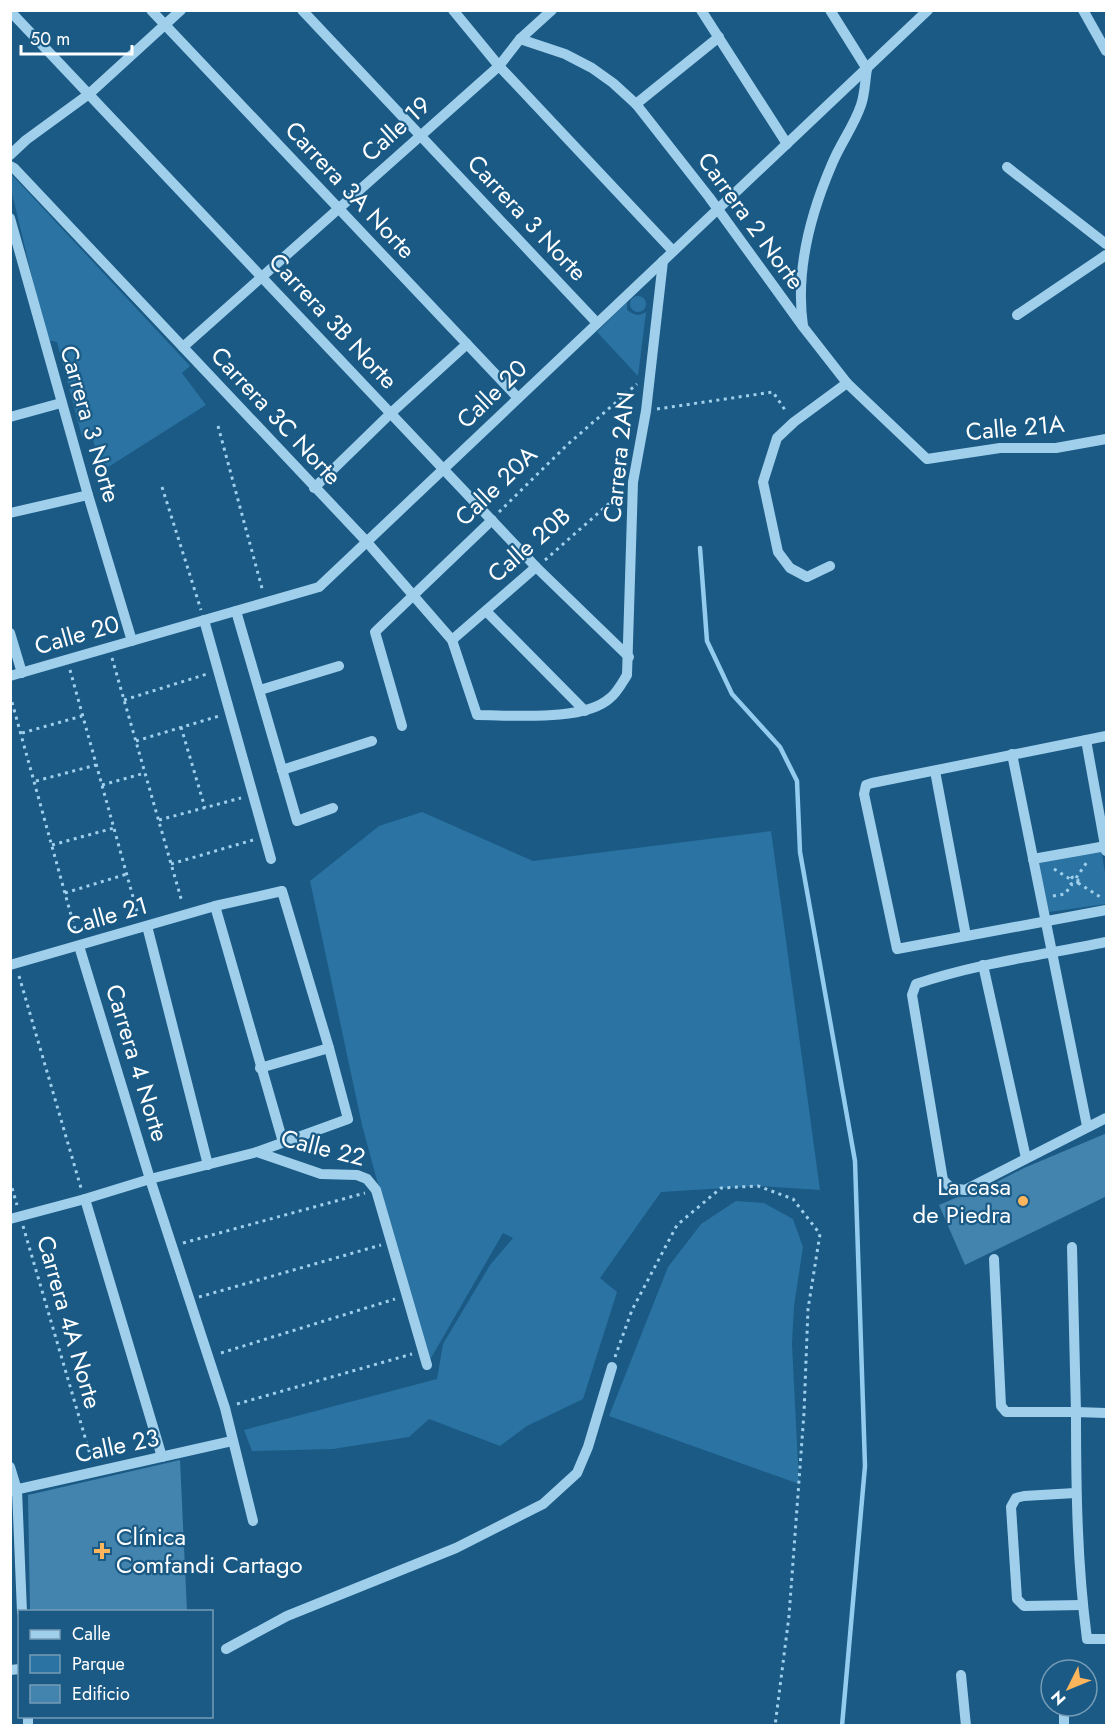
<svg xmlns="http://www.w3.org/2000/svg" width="1117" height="1736" viewBox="0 0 1117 1736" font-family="Jost,sans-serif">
<rect width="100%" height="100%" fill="#1a5a85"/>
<g fill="#2a73a2">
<path d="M 12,175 L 190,366 L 182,373 L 206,405 L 102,471 L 91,433 L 82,437 L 57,342 L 47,340 L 11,189 Z"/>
<circle cx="638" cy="304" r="8"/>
<path d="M 627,302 L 627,310 C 634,315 638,317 646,312 L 638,376 L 597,332 Z"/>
<path d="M 422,812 L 533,861 L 771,831 L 820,1190 L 758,1186 L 661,1192 L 600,1278 L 617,1292 L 583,1399 L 527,1426 L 500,1446 L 429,1419 L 409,1437 L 333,1449 L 252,1451 L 244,1430 L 437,1379 L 443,1344 L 490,1265 L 513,1238 L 503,1233 L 427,1365 L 362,1125 L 310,881 L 379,826 Z"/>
<path d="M 1101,847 L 1106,880 L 1106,904 L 1049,912 L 1037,858 Z"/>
<path d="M 736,1201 L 764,1203 L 793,1219 L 803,1247 L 794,1306 L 792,1344 L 799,1484 L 609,1416 L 668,1267 L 701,1224 Z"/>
</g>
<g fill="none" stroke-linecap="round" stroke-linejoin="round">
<path stroke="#93ccee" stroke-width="4.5" d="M 700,548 L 707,641 L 732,694 L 780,747 L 797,781 L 800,852 L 855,1161 L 865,1466 L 842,1726"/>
</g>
<g fill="#4384ae">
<path d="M 1107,1133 L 1107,1196 L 965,1265 L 939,1205 L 958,1197 L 968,1197 L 1024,1168 Z"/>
<path d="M 180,1460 L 187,1611 L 30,1611 L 28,1495 Z"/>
</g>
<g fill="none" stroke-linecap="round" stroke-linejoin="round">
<g stroke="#a0cfec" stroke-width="3" stroke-dasharray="3 4.5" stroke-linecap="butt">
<path d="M 657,409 L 773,392 L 787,413"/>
<path d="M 218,426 L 263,592"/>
<path d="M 162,487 L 201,610"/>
<path d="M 499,512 L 567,445 L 637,384"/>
<path d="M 545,560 L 621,493"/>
<path d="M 112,658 L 182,902"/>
<path d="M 70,670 L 138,915"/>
<path d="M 10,695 L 76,933"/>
<path d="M 124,700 L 207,674"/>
<path d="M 181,727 L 205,808"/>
<path d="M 22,733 L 82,716"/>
<path d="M 136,741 L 219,716"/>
<path d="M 36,781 L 96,765"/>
<path d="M 102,785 L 145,773"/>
<path d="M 159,820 L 241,798"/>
<path d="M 52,845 L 114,828"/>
<path d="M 171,864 L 253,840"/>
<path d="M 1054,869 L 1070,879"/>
<circle cx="1074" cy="881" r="4"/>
<path d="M 1076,878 L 1087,862"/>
<path d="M 1078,883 L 1102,898"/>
<path d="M 65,893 L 127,874"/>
<path d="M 1053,896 L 1065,894 L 1072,884"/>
<path d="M 19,976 L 81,1188"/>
<path d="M 10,1181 L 17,1205"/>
<path d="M 23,1226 L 92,1461"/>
<path d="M 183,1243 L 365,1193"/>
<path d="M 199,1297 L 381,1245"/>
<path d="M 221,1353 L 395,1299"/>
<path d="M 615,1357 L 632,1310 L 677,1225 L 721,1188 L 758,1186 L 793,1199 L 820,1234 L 808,1309 L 804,1413 L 789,1616 L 775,1726"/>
<path d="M 237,1404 L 412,1354"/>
</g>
<g stroke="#a0cfec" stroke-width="10">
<path d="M 151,10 L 518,398"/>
<path d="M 302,10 L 597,323"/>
<path d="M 453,10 L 499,66 L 673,251"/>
<path d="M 701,10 L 787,144"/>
<path d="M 830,10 L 867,69"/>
<path d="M 1083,10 L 1106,51"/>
<path d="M 10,11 L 536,567 L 629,657"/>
<path d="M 520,39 L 565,54 L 592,68 L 613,83 L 636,104 L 709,197 L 804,328 L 847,383 L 927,459 L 1000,448 L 1056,448 L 1106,439"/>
<path d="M 636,104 L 719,37"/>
<path d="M 10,155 L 26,140 L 89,94 L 181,10"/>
<path d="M 10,166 L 14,168 L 366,541 L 452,640 L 477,715 C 512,715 584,722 610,698 C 617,693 622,683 627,675 L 633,482 L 646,411 L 663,261"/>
<path d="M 1007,167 L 1106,244"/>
<path d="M 10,218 L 88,495 L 132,641"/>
<path d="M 1017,315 L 1106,255"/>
<path d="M 803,326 C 795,270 810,215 832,164 C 840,144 854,126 861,105 C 865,94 865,80 867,69"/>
<path d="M 183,347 L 499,66 L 520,39 L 552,10"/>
<path d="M 10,417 L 61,403"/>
<path d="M 314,488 L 391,413 L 467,344"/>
<path d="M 10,513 L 88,495"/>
<path d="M 830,566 L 807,577 L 790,568 L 778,552 L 763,482 L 777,438 L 794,422 L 847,383"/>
<path d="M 236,611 L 297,821 L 333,808"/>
<path d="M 486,611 L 585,711"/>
<path d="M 204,620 L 271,859"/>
<path d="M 10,633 L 22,673"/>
<path d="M 452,640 L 536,567"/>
<path d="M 10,676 L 319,587 L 928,10"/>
<path d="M 260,690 L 339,666"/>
<path d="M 402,726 L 375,632 L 492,520"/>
<path d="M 1106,736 L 872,783 L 866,785 L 864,794 L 897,949 L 1106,910"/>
<path d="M 1086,740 L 1106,851"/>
<path d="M 1012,754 L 1087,1126"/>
<path d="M 282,770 L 372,741"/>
<path d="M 935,771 L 966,936"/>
<path d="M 1033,859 L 1106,846"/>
<path d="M 215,906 L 283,1142"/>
<path d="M 147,926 L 208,1165"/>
<path d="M 1106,942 C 1043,955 978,963 916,984 L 912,995 L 943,1180 L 951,1188 L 965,1190 L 1106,1118"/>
<path d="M 79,946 L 150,1179 L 225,1408 L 253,1521"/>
<path d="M 10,965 L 215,906 L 282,891 L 329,1048"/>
<path d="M 983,965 L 1026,1158"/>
<path d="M 257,1152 L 348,1119 L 329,1048 L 260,1068"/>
<path d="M 85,1199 L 162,1457"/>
<path d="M 10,1219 L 85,1199 L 150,1179 L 257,1152 L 321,1174 L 357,1175 L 367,1179 L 376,1190 L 427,1365"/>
<path d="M 994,1259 L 1001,1406 L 1006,1412 L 1076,1412 L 1072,1247"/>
<path d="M 1106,1413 L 1076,1412 C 1076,1488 1077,1564 1087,1639 L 1106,1639"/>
<path d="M 10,1467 L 17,1490 L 22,1612"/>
<path d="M 10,1491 L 232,1441"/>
<path d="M 1075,1493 L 1024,1496 L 1016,1498 L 1011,1507 L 1017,1599 L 1024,1606 L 1082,1605"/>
<path d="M 226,1649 L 287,1616 L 456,1548 L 543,1504 L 577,1473 L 588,1447 L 612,1367"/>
<path d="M 10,1670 L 20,1669"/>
<path d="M 961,1675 L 966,1726"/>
<path d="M 1064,1706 L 1064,1726"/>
<path d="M 28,1716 L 28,1726"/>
</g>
</g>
<g fill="#feb55c" stroke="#1a5a85" stroke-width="2">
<circle cx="1023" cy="1201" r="6"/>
<path d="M99 1542h6v6h6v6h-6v6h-6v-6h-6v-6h6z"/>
</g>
<g text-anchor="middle" stroke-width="4.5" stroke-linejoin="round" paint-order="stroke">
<g font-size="24" fill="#fff" stroke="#1a5a85">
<text transform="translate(396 129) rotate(-42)" y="8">Calle 19</text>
<text transform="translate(350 190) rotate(47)" y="8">Carrera 3A Norte</text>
<text transform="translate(527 218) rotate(47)" y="8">Carrera 3 Norte</text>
<text transform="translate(751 221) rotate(54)" y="8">Carrera 2 Norte</text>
<text transform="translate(333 321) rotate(47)" y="8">Carrera 3B Norte</text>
<text transform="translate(492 394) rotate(-44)" y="8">Calle 20</text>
<text transform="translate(276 416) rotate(47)" y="8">Carrera 3C Norte</text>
<text transform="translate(90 424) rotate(74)" y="8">Carrera 3 Norte</text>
<text transform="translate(1015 428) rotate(-5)" y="8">Calle 21A</text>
<text transform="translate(619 457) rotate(-84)" y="8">Carrera 2AN</text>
<text transform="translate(496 486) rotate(-44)" y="8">Calle 20A</text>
<text transform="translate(529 545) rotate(-41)" y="8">Calle 20B</text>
<text transform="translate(77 635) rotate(-16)" y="8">Calle 20</text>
<text transform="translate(107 916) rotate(-16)" y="8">Calle 21</text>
<text transform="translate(137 1063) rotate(73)" y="8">Carrera 4 Norte</text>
<text transform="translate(323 1148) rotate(14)" y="8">Calle 22</text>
<text transform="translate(69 1322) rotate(74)" y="8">Carrera 4A Norte</text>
<text transform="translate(117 1446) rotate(-12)" y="8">Calle 23</text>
</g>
<g font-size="24" fill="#fff" stroke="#1a5a85" text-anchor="end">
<text x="1011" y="1195">La casa<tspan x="1011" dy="28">de Piedra</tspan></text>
<text x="116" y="1545" text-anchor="start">Clínica<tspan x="116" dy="28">Comfandi Cartago</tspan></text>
</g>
</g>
<rect width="1117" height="1736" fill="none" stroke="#ffffff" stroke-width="24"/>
<rect x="18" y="1610" width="195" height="108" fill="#1a5a85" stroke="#769cb6" stroke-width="1.5"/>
<rect x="30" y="1630" width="30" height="9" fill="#a0cfec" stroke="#769cb6" stroke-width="1.5"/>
<text x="72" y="1640" font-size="18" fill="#ffffff">Calle</text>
<rect x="30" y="1655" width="30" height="18" fill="#2a73a2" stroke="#769cb6" stroke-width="1.5"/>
<text x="72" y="1670" font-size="18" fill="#ffffff">Parque</text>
<rect x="30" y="1685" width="30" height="18" fill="#4384ae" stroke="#769cb6" stroke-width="1.5"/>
<text x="72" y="1700" font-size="18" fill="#ffffff">Edificio</text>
<g transform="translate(1069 1688) rotate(227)"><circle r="28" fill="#1a5a85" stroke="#769cb6" stroke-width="1.5"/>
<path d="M0-4.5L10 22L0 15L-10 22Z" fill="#feb55c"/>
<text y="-9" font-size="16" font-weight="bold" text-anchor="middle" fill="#ffffff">N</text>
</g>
<path d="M21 45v9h111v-9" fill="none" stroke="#ffffff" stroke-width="3"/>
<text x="30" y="45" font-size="18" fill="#ffffff" stroke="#1a5a85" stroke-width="4.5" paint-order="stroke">50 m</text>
</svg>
